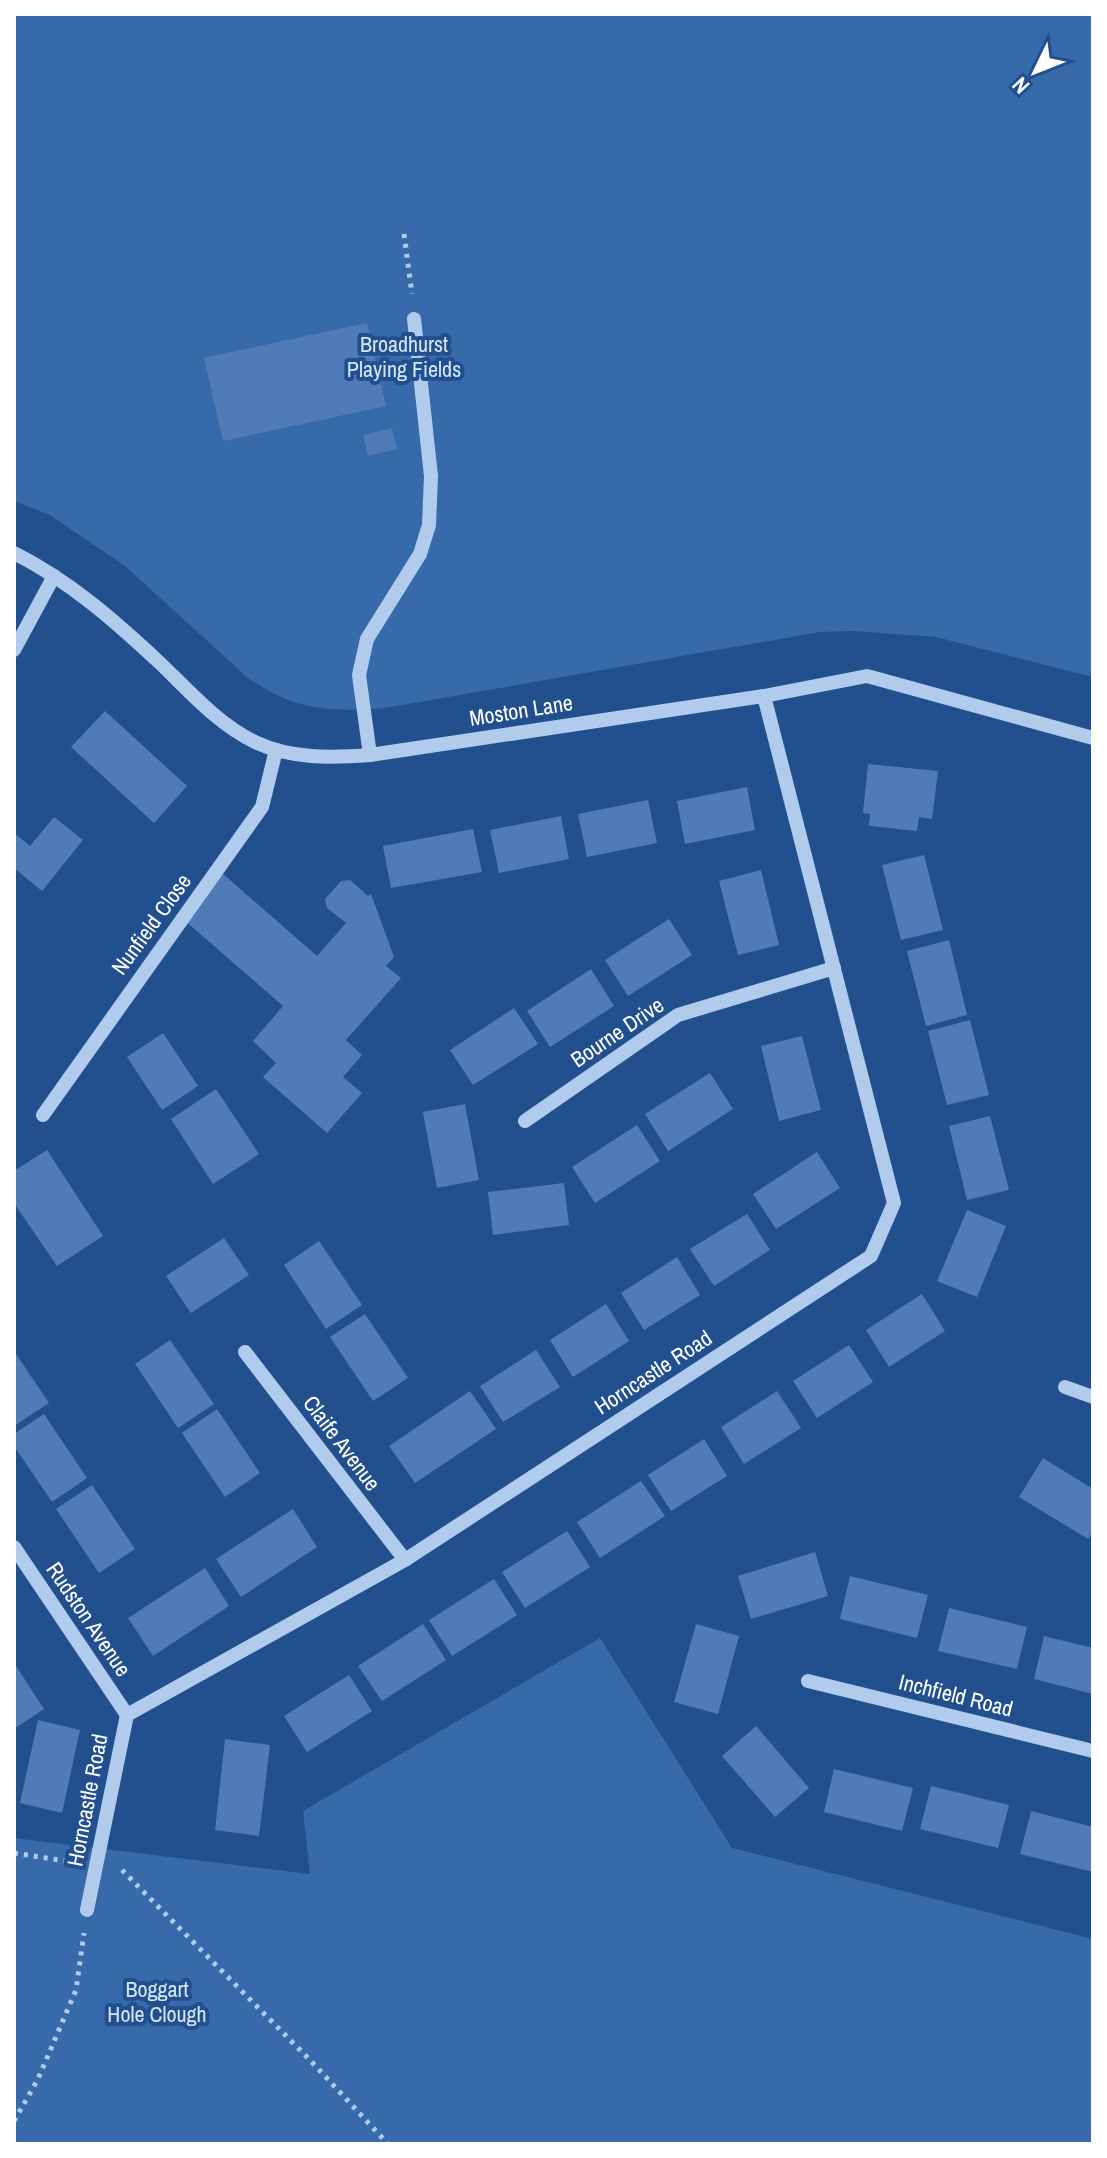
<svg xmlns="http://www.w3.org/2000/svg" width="1107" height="2158" viewBox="0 0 1107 2158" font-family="'Archivo Narrow',sans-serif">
<rect width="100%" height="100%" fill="#22508e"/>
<g fill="#366aab">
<path d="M 14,14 L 1093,14 L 1093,677 L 936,637 L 853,631 L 820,632 L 385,708 C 328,712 295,711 247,677 L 125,566 L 50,515 L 14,501 Z"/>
<path d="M 600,1638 L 732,1848 L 1093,1939 L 1093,2144 L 14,2144 L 14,1838 L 310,1874 L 303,1811 Z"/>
</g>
<g fill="#4f7cb7">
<path d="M 367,323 L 386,406 L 223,441 L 204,358 Z"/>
<path d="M 392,428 L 397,449 L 368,456 L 363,435 Z"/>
<path d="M 105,711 L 187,786 L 154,823 L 71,747 Z"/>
<path d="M 868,764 L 938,771 L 932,819 L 919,817 L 917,831 L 869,826 L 870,814 L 863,813 Z"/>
<path d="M 747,787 L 755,830 L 685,844 L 677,801 Z"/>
<path d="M 648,800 L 657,843 L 587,857 L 578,814 Z"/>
<path d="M 561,816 L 569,859 L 499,873 L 490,830 Z"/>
<path d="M 54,817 L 83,840 L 42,891 L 14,868 L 14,833 L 30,846 Z"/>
<path d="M 473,829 L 482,872 L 391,888 L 383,846 Z"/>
<path d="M 924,855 L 943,930 L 901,940 L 882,865 Z"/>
<path d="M 761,870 L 779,945 L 738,955 L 719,881 Z"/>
<path d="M 222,873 L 317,956 L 346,923 L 327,908 L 325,899 L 341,881 L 350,880 L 368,896 L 371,894 L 394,957 L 386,966 L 401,978 L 346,1040 L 362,1055 L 343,1077 L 362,1093 L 327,1133 L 263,1077 L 276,1063 L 253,1041 L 283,1006 L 183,919 Z"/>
<path d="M 669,919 L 692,955 L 628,996 L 605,960 Z"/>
<path d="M 949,940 L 967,1015 L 926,1026 L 907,951 Z"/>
<path d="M 591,969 L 614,1006 L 550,1047 L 527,1011 Z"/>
<path d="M 514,1008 L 538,1044 L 473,1085 L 450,1050 Z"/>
<path d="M 970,1020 L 989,1095 L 947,1105 L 928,1031 Z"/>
<path d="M 163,1033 L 198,1086 L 162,1110 L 127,1057 Z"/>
<path d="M 802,1036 L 821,1110 L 779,1121 L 761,1046 Z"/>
<path d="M 710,1073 L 733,1109 L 668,1151 L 645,1114 Z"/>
<path d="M 216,1089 L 259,1154 L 213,1184 L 171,1119 Z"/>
<path d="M 465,1104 L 479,1180 L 437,1188 L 423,1112 Z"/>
<path d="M 990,1116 L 1009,1190 L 967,1200 L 949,1126 Z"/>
<path d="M 637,1125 L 660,1161 L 595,1203 L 572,1167 Z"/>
<path d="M 47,1150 L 103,1236 L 57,1266 L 14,1203 L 14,1171 Z"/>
<path d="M 817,1152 L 840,1188 L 776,1229 L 753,1194 Z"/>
<path d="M 564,1183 L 569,1225 L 493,1235 L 488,1192 Z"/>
<path d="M 967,1210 L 1006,1226 L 977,1297 L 937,1281 Z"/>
<path d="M 747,1214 L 770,1250 L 714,1286 L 690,1249 Z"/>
<path d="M 224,1238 L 249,1275 L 191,1313 L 166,1276 Z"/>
<path d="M 319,1241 L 362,1305 L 326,1329 L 284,1265 Z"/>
<path d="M 677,1257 L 700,1295 L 644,1330 L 621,1293 Z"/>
<path d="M 922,1294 L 945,1331 L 889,1367 L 866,1330 Z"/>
<path d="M 606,1304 L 629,1341 L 573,1377 L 550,1340 Z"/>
<path d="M 365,1314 L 408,1378 L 373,1401 L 330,1337 Z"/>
<path d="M 170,1340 L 214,1404 L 178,1428 L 135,1364 Z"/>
<path d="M 849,1345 L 873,1382 L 817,1418 L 793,1381 Z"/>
<path d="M 536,1350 L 560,1387 L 503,1422 L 480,1386 Z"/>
<path d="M 14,1351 L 49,1403 L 14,1426 Z"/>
<path d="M 470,1391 L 496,1429 L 415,1483 L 389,1446 Z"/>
<path d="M 777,1391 L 801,1428 L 744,1464 L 721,1427 Z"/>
<path d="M 217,1409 L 260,1473 L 225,1497 L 182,1433 Z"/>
<path d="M 44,1414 L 87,1478 L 52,1502 L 14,1446 L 14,1434 Z"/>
<path d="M 704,1439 L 727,1476 L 671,1511 L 648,1475 Z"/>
<path d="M 1043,1458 L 1093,1489 L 1093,1531 L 1088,1539 L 1019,1497 Z"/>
<path d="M 641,1481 L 665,1516 L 600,1558 L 577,1522 Z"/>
<path d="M 92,1485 L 135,1549 L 99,1573 L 56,1509 Z"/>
<path d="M 293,1509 L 317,1547 L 241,1597 L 216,1559 Z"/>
<path d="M 567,1531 L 590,1567 L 525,1608 L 502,1572 Z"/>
<path d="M 815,1552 L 828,1596 L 751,1619 L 738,1576 Z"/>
<path d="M 205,1568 L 229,1606 L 153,1656 L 128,1618 Z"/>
<path d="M 850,1576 L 928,1595 L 917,1638 L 840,1619 Z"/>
<path d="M 494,1579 L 517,1615 L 452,1656 L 429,1620 Z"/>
<path d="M 949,1608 L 1027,1627 L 1017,1669 L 938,1651 Z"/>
<path d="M 423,1624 L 446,1660 L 382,1701 L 358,1666 Z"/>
<path d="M 696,1624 L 739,1636 L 718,1714 L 674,1702 Z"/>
<path d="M 1044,1636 L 1093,1648 L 1093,1694 L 1034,1679 Z"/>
<path d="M 14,1663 L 44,1709 L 14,1729 Z"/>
<path d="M 349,1675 L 372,1711 L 307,1752 L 284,1716 Z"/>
<path d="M 38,1720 L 80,1730 L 62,1813 L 20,1803 Z"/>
<path d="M 756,1726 L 809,1788 L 775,1817 L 722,1756 Z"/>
<path d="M 225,1739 L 270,1745 L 259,1836 L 215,1830 Z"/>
<path d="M 834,1769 L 913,1788 L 902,1831 L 824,1812 Z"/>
<path d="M 931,1786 L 1009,1805 L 998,1848 L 920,1829 Z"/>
<path d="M 1031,1811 L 1093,1827 L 1093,1872 L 1020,1854 Z"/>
</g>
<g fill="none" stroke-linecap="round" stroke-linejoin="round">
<g stroke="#b1cbec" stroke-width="5" stroke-dasharray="4 6" stroke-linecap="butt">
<path d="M 404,234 L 412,294"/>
<path d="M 14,1853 L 72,1862"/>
<path d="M 122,1870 L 309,2059 L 388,2144"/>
<path d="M 14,2121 L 38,2079 L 76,1990 L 84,1933"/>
</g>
<g stroke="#b1cbec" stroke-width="14">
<path d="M 14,553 C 70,581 116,622 161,664 C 190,692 218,724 255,742 C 291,759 331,758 370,755 L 764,696 L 867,676 L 1093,738"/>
<path d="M 14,650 L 54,576"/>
<path d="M 370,755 L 359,675 L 367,639 L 420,554 L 429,525 L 431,476 L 414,319"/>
<path d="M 43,1115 L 262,807 L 276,750"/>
<path d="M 525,1121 L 678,1015 L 834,968"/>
<path d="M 245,1352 L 405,1560"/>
<path d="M 1065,1387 L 1093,1397"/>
<path d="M 14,1547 L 127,1715"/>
<path d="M 808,1681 L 1093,1751"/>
<path d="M 87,1910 L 127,1715 L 405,1560 L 871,1256 L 894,1203 L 764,696"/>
</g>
</g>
<g text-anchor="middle" stroke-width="8" stroke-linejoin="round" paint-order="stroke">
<g font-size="22" fill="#d6e6f9" stroke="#22508e">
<text x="404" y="352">Broadhurst<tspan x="404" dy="25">Playing Fields</tspan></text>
<text x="157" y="1997">Boggart<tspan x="157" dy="25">Hole Clough</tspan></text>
</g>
<g font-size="22" fill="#fff" stroke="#22508e">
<text transform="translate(521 710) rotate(-9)" y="8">Moston Lane</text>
<text transform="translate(151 924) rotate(-54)" y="8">Nunfield Close</text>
<text transform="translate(617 1032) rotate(-34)" y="8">Bourne Drive</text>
<text transform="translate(653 1372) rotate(-33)" y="8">Horncastle Road</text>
<text transform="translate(342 1443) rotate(53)" y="8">Claife Avenue</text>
<text transform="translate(89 1619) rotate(56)" y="8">Rudston Avenue</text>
<text transform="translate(956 1695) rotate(14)" y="8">Inchfield Road</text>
<text transform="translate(87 1800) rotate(-79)" y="8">Horncastle Road</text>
</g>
</g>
<rect width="1107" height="2158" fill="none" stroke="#ffffff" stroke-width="32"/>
<g transform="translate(1035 72) rotate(227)" stroke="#22508e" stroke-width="6" paint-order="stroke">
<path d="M0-6L14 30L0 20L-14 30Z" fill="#ffffff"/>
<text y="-12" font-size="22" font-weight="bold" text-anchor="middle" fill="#ffffff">N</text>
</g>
</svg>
